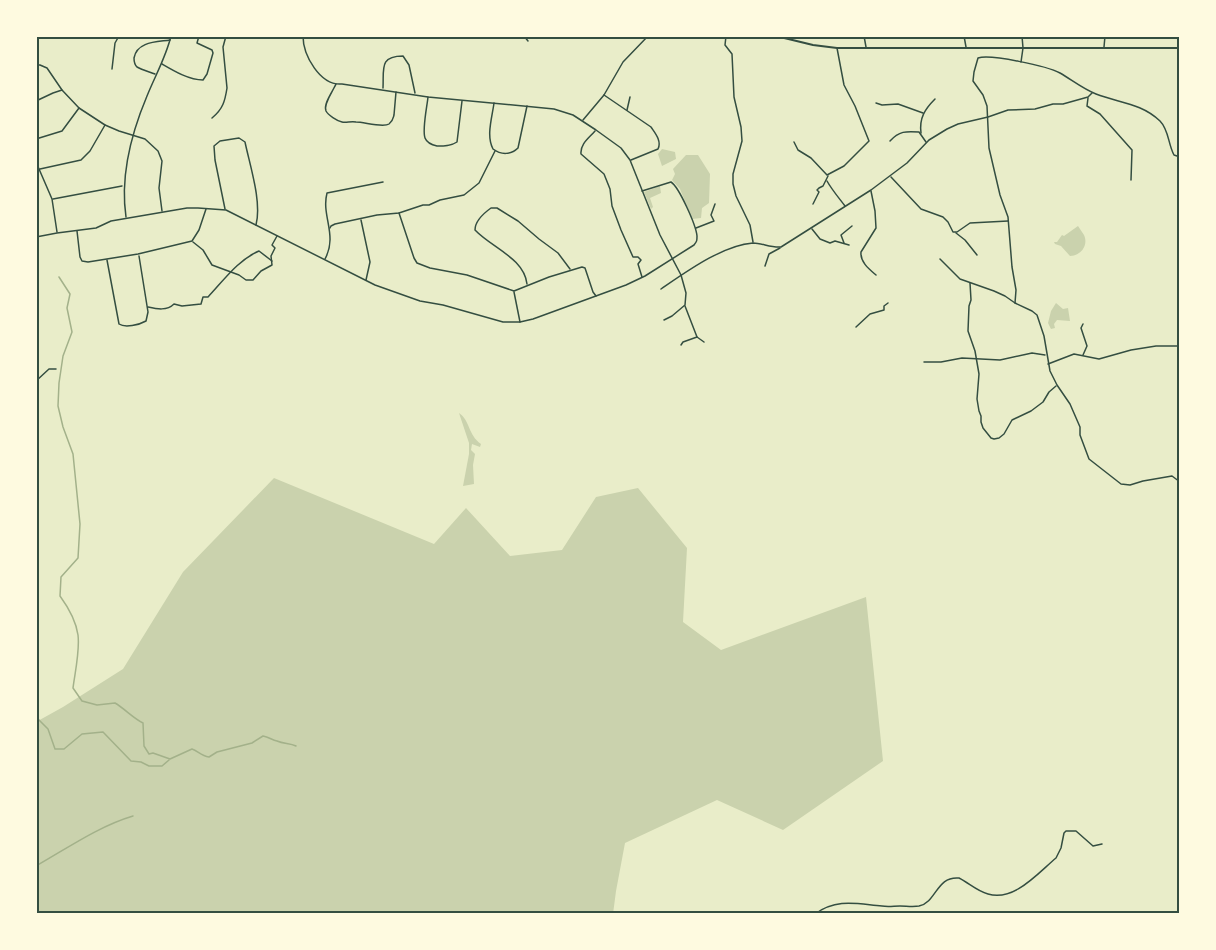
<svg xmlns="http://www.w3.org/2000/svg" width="1216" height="950" viewBox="0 0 1216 950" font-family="'Alegreya Sans',sans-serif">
<rect width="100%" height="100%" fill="#e9edc9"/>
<g fill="#cad2ad">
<path d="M 662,149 L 675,152 L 676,159 L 662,166 L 658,154 Z"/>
<path d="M 686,155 L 698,155 L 710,174 L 709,203 L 702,208 L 701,218 L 692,219 L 680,189 L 672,180 L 675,174 L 673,169 Z"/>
<path d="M 660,186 L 661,193 L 650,198 L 653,207 L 651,209 L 644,192 Z"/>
<path d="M 1078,226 C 1080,229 1082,232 1084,235 C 1089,246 1080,256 1070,256 L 1061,246 L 1055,244 L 1054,242 L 1057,242 L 1062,235 L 1064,236 Z"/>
<path d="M 1056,303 L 1063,309 L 1068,308 L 1070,321 L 1057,320 L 1054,324 L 1055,328 L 1051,329 L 1048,323 L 1051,311 Z"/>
<path d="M 459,413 C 470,420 468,435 481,444 L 480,447 L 472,444 L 471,450 L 475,454 L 473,465 L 474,484 L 463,486 L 469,454 L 469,443 Z"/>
<path d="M 274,478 L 434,544 L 466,508 L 510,556 L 562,550 L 596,497 L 638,488 L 687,548 L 683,622 L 721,650 L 866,597 L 883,761 L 783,830 L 717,800 L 625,843 L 616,891 L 613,914 L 36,914 L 36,722 L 63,707 L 123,669 L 183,572 Z"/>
</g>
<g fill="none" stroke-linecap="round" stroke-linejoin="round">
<g stroke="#a3b18a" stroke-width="1.5">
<path d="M 59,277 L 70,294 L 67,308 L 72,332 L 63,356 L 59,383 L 58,406 L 63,427 L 73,454 L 80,524 L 78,558 L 61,577 L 60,596 C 68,607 76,621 78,635 C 80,651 75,672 73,688 L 82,701 L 97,705 L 115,703 C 125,709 133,718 143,723 L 144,746 L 149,754 L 153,753 L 170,759 L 192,749 C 198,751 201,756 209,757 L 217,752 L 252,743 L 263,736 C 269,737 272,740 277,741 C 284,744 290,743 296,746"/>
<path d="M 36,717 L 48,729 L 55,749 L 64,749 L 82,734 L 103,732 L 131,761 L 141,762 L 149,766 L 162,766 L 169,760"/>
<path d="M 36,866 C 66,849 99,826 133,816"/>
</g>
<g stroke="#344e41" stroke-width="1.5">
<path d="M 303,36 C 303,55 320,86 342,84 L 428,97 L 554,109 L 573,115 L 596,130 L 621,148 L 630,160 L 660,235 L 681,275 L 686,293 L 685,305 L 672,316 L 664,320"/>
<path d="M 524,36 L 528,41"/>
<path d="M 726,36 L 725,45 L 732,54 L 734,97 L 741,127 L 742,141 L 733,174 L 733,184 L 736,196 L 750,225 L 753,242"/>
<path d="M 756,36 L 759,37 L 762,36"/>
<path d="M 864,36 L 866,47"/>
<path d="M 964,36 L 966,47"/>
<path d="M 983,38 L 984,36"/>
<path d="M 1104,47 L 1105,36"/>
<path d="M 1021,62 L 1023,48 L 1022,36"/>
<path d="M 162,64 C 174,71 189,80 203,80 L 207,74 L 213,53 L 212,50 L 197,43 L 199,36"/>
<path d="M 36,65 L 40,65 L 47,68 L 62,90 L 79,108 L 105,125 L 119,131 L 145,139 L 158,151 L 162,161 L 159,188 L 162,211"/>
<path d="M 112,69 L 115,43 L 119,36"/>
<path d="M 155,74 C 150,72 142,70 137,67 C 135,65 134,61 134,58 C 137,41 158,42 170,40"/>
<path d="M 336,84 C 333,91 323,104 326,111 C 328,115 337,121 342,122 C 346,123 351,121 356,122 C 364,122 383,128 389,124 C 393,121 393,119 394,115 L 396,92"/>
<path d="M 383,88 C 384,69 379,56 403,56 L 409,65 L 415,93"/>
<path d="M 604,95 L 651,127 C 655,133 662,141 658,149 L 631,160"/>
<path d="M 428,97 C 427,107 422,130 425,138 C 427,143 432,145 437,146 C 444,146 451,146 457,142 L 462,101"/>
<path d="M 1088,98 L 1087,106 L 1100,114 L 1132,150 L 1131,180"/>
<path d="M 36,101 L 53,93 L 62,90"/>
<path d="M 494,103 C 492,118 486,136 493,149 C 501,155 511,155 518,148 L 527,106"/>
<path d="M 876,103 L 882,105 L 898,104 L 923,113"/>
<path d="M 627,110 L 630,97"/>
<path d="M 212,118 C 223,109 225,101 227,88 L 223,47 L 226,36"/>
<path d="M 583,120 L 604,95 L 623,62 L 648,36"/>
<path d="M 595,131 C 589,138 580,144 581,154 L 604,174 L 610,189 L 612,206 L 621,230 L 633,257 L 638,257 L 641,260 L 638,264 L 642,277"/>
<path d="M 921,133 C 919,118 925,109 935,99"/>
<path d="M 36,139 L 62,131 L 79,108"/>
<path d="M 890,141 C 899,131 906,131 919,132 L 926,142"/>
<path d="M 794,142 L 798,150 L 811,158 L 827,175 L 844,166 L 869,141 L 855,106 L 844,85 L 837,48"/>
<path d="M 36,162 L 52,199 L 57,232"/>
<path d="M 40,169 L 81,160 L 90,151 L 105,125"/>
<path d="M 891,177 L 921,209 L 943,217 L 948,222 L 953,232 L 957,232 L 970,223 L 1008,221"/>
<path d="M 827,181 C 832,190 839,198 845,206"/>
<path d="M 871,191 L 875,211 L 876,228 L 861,252 C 860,262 869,269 876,275"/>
<path d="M 53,199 L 122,186"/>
<path d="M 813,204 L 819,192 L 817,190 L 819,188 L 823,186 L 828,176"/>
<path d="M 225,209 L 215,160 L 214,146 L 220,141 L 239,138 L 245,142 C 250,166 262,202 256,225"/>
<path d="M 399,213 L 414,258 L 417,263 L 430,268 L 467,275 L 514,291 L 549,277 L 582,267 L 585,268 L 593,292 L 596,296"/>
<path d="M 126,217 C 120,176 131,134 147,96 C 155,76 166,57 171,36"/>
<path d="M 361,220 L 370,262 L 366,280"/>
<path d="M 330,228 L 331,226 L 335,224 L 377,215 L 399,213 L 423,205 L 429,205 L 440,200 L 464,195 L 479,183 L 495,151"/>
<path d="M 696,228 L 714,221 L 711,215 L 715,204"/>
<path d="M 812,229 L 820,239 L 830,243 L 835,241 L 849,245"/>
<path d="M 77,231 L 80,257 L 82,261 L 88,262 L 138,254 L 192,241 L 199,230 L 206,209"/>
<path d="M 956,233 L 965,240 L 977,255"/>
<path d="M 36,237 L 57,233 L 96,228 L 111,221 L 187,208 L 198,208 L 226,210 L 375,285 L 420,301 L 443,305 L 503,322 L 520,322 L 533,319 L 626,285 L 645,276 L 694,245 C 697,241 697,241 697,236 C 696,225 679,187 671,182 L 642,191"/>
<path d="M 193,242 L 203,250 L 212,265 L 239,275 L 246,280 L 253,280 L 261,271 L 272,265 L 271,256 L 275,248 L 272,245 L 277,236"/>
<path d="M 844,243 L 841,235 L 852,226"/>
<path d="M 325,259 C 338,235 321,216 327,193 L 383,182"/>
<path d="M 940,259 L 960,279 L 994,291 L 1005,296 L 1015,303 L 1032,311 L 1037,315 L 1044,336 L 1050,371 L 1057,385 L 1070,404 L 1080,427 L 1080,435 L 1089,459 L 1121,484 L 1130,485 L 1143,481 L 1172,476 L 1180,482"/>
<path d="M 107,260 L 119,324 C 125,328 139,325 146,321 L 148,312 L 139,256"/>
<path d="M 765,266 L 769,254 L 780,248"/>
<path d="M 970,283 L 971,300 L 969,306 L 968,331 L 975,351 L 979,374 L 977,399 L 979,411 L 981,416 L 981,422 L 983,428 L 991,438 L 994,439 L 999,438 L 1004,434 L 1012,420 L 1031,411 L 1043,402 L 1049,392 L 1056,386"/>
<path d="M 527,284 C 524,258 492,248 475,230 C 475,221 484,213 491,208 L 497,208 L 518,221 L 539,239 L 558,253 L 570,269"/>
<path d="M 661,289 C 686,272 723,245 753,243 C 762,243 771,248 781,247 L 871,190 L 907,163 L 929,140 L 947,129 L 958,124 L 988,117 L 1008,110 L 1035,109 L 1053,104 L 1063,104 L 1088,97 L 1092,93"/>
<path d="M 514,292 L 520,322"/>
<path d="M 1015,303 L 1016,290 L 1012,267 L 1008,217 L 1000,195 L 989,148 L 987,106 L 983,95 L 973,81 L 974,72 L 978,58 C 991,54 1047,66 1060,73 C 1072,80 1083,89 1096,94 C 1119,103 1141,103 1160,121 C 1169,130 1168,144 1174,155 L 1180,157"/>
<path d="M 685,306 L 697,337"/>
<path d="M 148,307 C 157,309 167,311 174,304 L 182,306 L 201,304 L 203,297 L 208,297 C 224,280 238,260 259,251 L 272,261"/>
<path d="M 1083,324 L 1081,328 L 1087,346 L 1083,355"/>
<path d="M 856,327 L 870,314 L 884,310 L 884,306 L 888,303"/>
<path d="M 681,345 L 683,342 L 697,337 L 704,342"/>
<path d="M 924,362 L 941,362 L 962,358 L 1000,360 L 1032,353 L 1045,355"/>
<path d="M 1048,364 L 1074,354 L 1099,359 L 1131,350 L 1156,346 L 1180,346"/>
<path d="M 36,381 L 49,369 L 56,369"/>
<path d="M 815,914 C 837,898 857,904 882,906 C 888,907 894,906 900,906 C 906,906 913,907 919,906 C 937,902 936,876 959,878 C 969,883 977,891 988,894 C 1014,902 1038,873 1056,858 L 1061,848 L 1064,833 L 1066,831 L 1076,831 L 1093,846 L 1102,844"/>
</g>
<path stroke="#344e41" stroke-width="2" d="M 776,36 L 813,45 L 837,48 L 1180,48"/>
</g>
<rect width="1216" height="950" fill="none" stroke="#fefae0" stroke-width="75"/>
<rect x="38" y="38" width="1140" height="874" fill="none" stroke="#344e41" stroke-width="2"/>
</svg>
